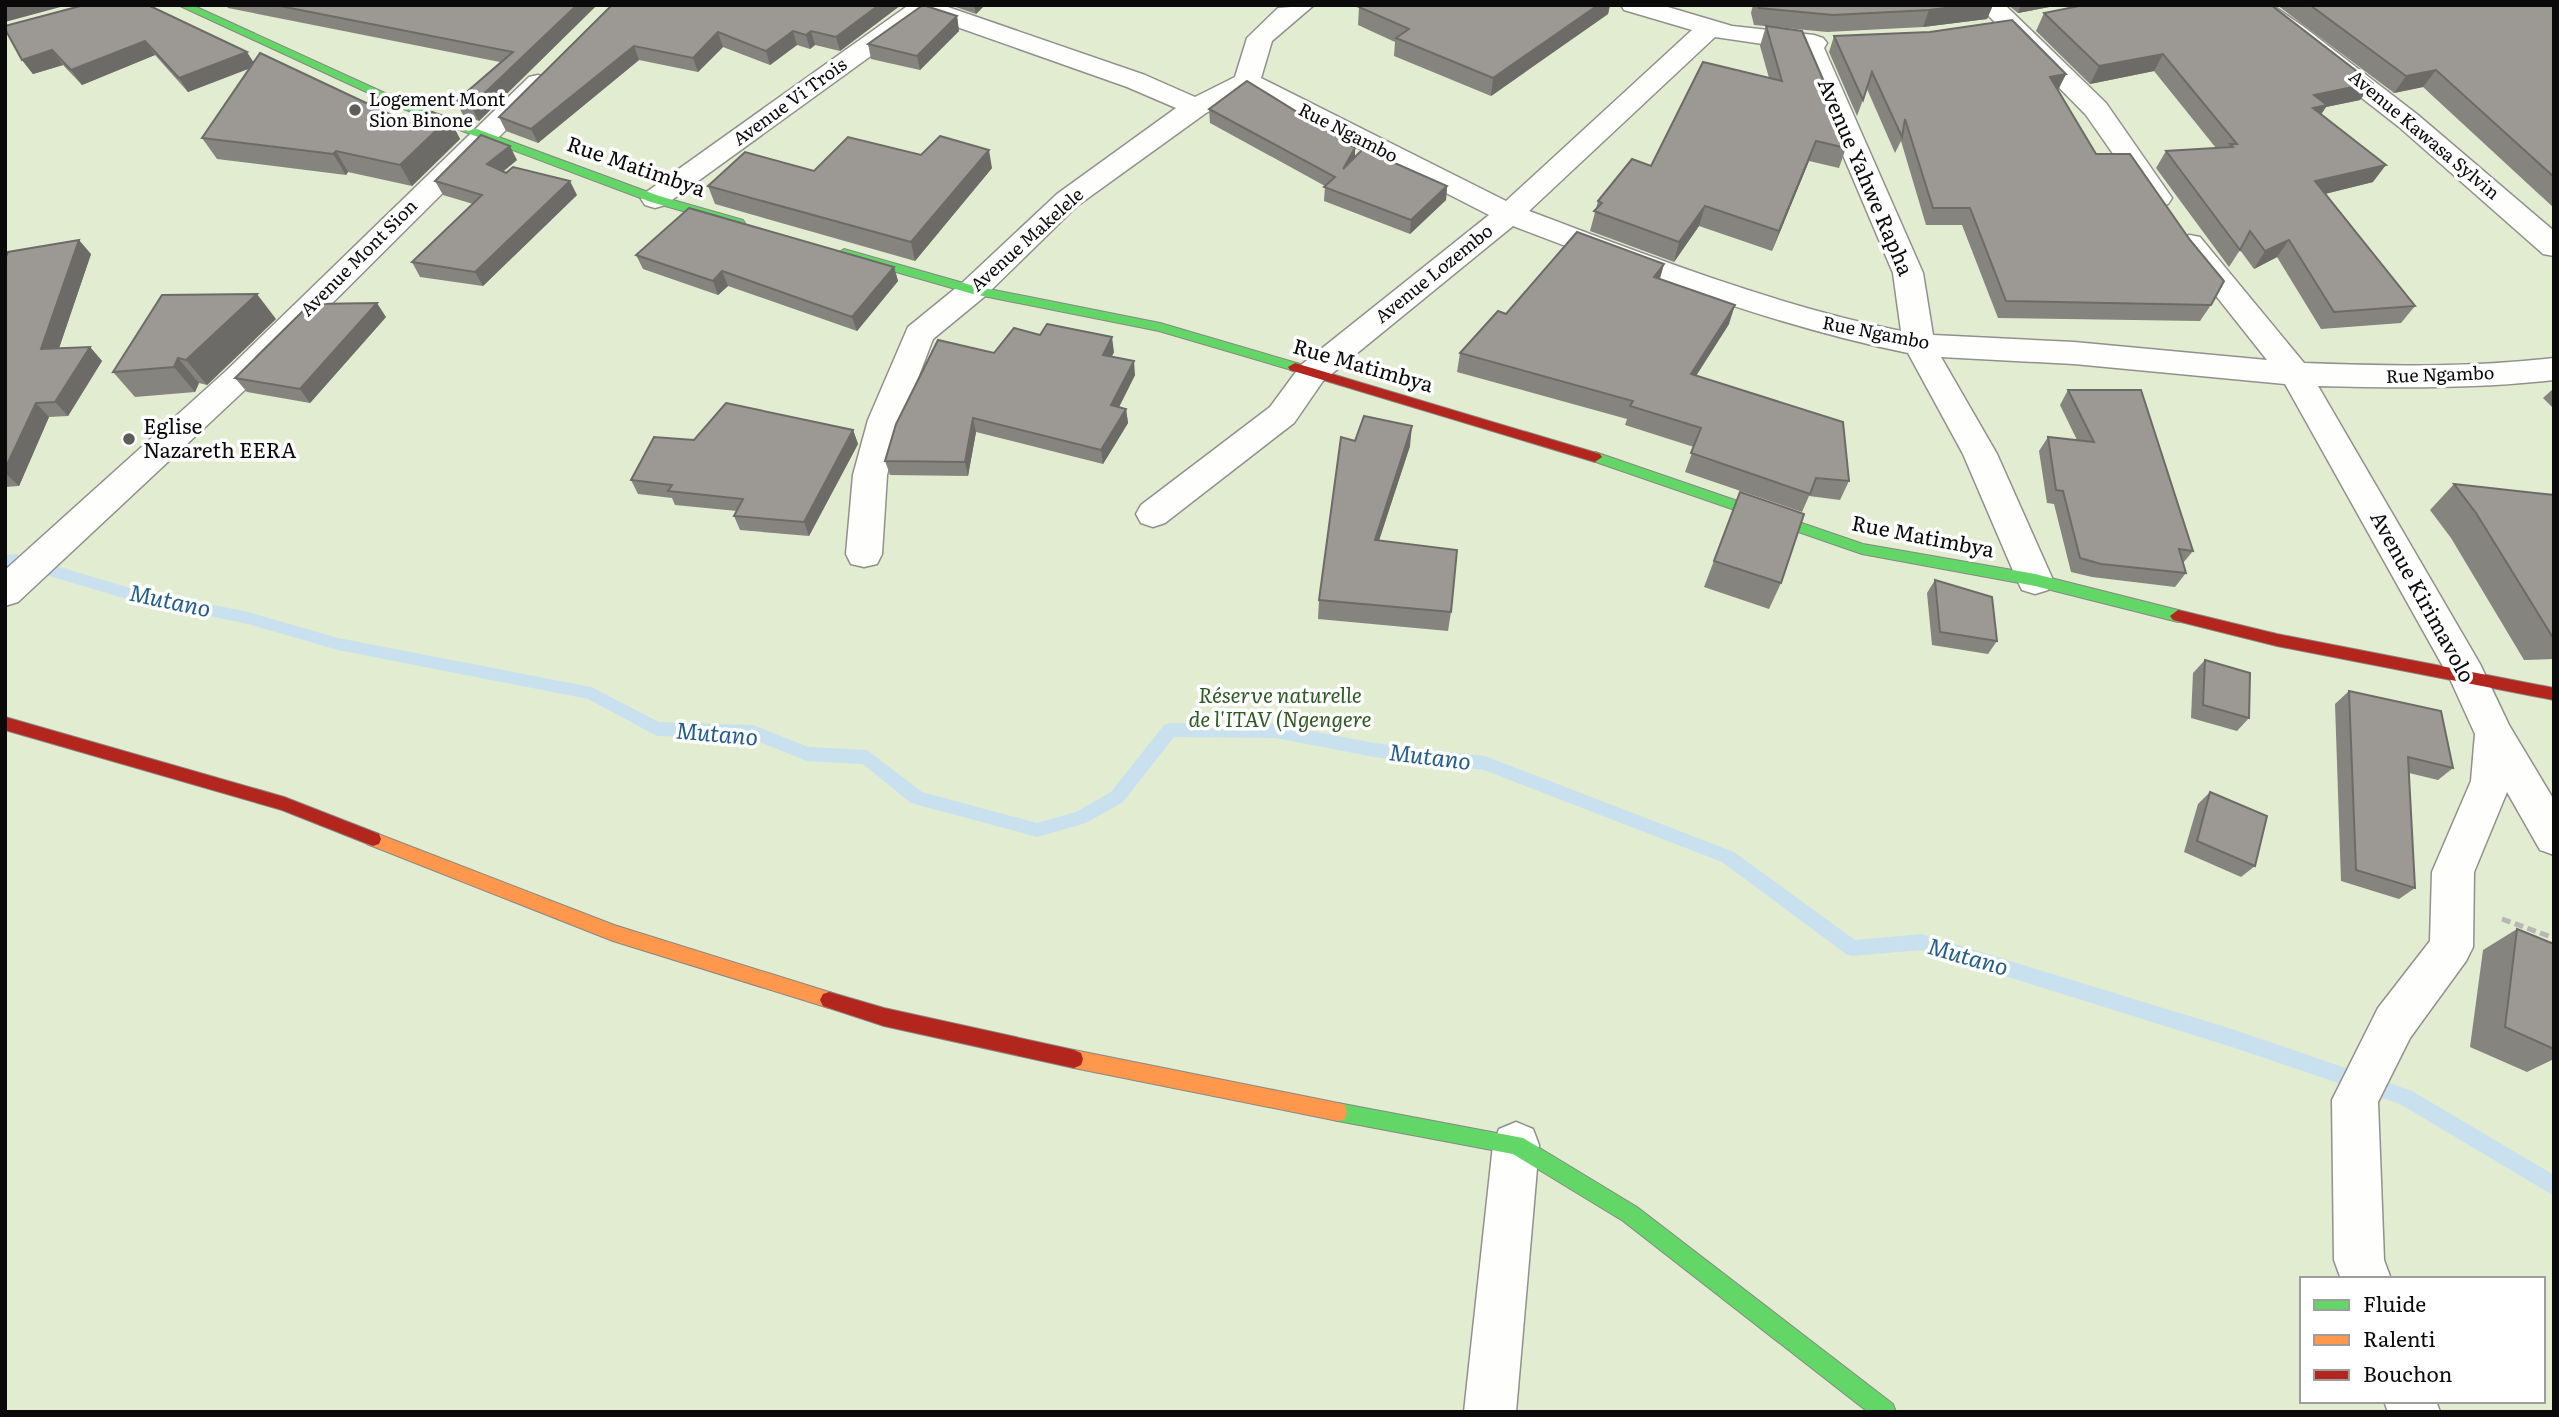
<svg xmlns="http://www.w3.org/2000/svg" width="2559" height="1417" viewBox="0 0 2559 1417" font-family="Literata,serif">
<rect width="100%" height="100%" fill="#f9f6ee"/>
<path fill="#e1ecd0" fill-rule="evenodd" d="M 5,5 L 2554,5 L 2554,1412 L 5,1412 ZM 2302,1279 L 2543,1279 L 2543,1401 L 2302,1401 Z"/>
<g fill="none" stroke-linecap="round" stroke-linejoin="round">
<path fill="#c9e1ef" fill-rule="evenodd" d="M 16,554 L 130,588 L 248,612 L 338,638 L 591,687 L 659,722 L 753,725 L 808,747 L 867,750 L 922,792 L 1037,823 L 1076,812 L 1111,792 L 1164,725 L 1170,723 L 1276,724 L 1374,743 L 1485,756 L 1734,852 L 1855,940 L 1922,934 L 2235,1030 L 2412,1091 L 2554,1175 L 2554,1196 L 2400,1104 L 2235,1048 L 1922,950 L 1852,956 L 1846,954 L 1722,862 L 1484,770 L 1374,757 L 1276,738 L 1174,737 L 1123,802 L 1086,823 L 1037,837 L 911,803 L 863,764 L 807,761 L 752,739 L 657,736 L 588,699 L 338,650 L 248,624 L 130,600 L 16,566 L 5,567 L 5,555 Z"/>
<g stroke="#92908d" stroke-width="3">
<g id="street">
<path d="M 905,5 L 942,5 L 1145,75 L 1195,97 L 1235,77 L 1247,38 L 1278,8 L 1314,5 L 1272,41 L 1261,78 L 1506,201 L 1692,30 L 1624,10 L 1621,5 L 1661,5 L 1732,26 L 1814,35 L 1823,38 L 1827,43 L 1824,48 L 1923,273 L 1933,335 L 2074,342 L 2267,360 L 2175,244 L 2180,237 L 2190,235 L 2200,237 L 2304,363 C 2387,366 2471,368 2554,358 L 2554,380 C 2476,389 2396,388 2318,386 L 2480,664 L 2509,725 L 2554,800 L 2554,855 L 2540,850 L 2507,792 L 2474,872 L 2473,947 L 2466,961 L 2410,1038 L 2378,1102 L 2384,1260 L 2391,1279 L 2341,1279 L 2334,1260 L 2332,1100 L 2378,1008 L 2430,941 L 2432,872 L 2471,781 L 2475,734 L 2450,679 L 2285,384 L 2074,364 L 1941,357 L 1997,454 L 2053,580 L 2048,590 L 2035,594 L 2022,590 L 2017,580 L 1963,454 L 1908,353 C 1771,325 1643,275 1513,226 L 1323,381 L 1294,423 L 1165,523 L 1153,527 L 1141,523 L 1136,514 L 1141,505 L 1270,407 L 1301,365 L 1489,215 L 1247,91 L 1206,113 L 1077,206 L 984,297 L 933,339 L 902,420 L 887,475 L 882,554 L 877,564 L 864,567 L 851,564 L 846,554 L 853,475 L 868,420 L 908,327 L 962,283 L 1057,194 L 1176,108 L 1127,87 L 926,16 L 665,205 L 655,208 L 645,205 L 641,199 L 645,193 L 906,7 ZM 1715,37 L 1798,49 L 1893,273 L 1901,331 C 1773,305 1652,257 1529,211 Z"/>
<path d="M 1978,5 L 2005,5 L 2106,103 L 2172,198 L 2168,204 L 2158,207 L 2148,204 L 2086,115 Z"/>
<path d="M 2243,5 L 2272,5 L 2304,27 L 2418,115 L 2554,231 L 2554,256 L 2543,254 L 2399,127 Z"/>
<path d="M 538,75 L 547,77 L 551,83 L 547,89 L 248,387 L 18,602 L 5,606 L 5,570 L 226,371 L 529,77 Z"/>
<path d="M 1516,1122 L 1533,1129 L 1539,1145 L 1516,1412 L 1464,1412 L 1493,1145 L 1499,1129 Z"/>
<path d="M 2384,1401 L 2436,1401 L 2440,1412 L 2388,1412 Z"/>
</g>
</g>
<g stroke="#888783" stroke-width="2">
<g id="fast">
<path d="M 178,5 L 192,5 L 409,104 L 659,196 L 743,220 L 745,223 L 739,227 L 651,202 L 401,108 Z"/>
<path d="M 844,249 L 974,286 L 1160,323 L 1300,364 L 1302,367 L 1295,371 L 1159,331 L 973,294 L 840,256 L 838,253 Z"/>
<path d="M 1595,452 L 1863,544 L 2035,574 L 2178,610 L 2186,616 L 2178,622 L 2035,586 L 1862,554 L 1590,460 L 1588,457 Z"/>
<path d="M 1338,1103 L 1523,1138 L 1637,1207 L 1893,1404 L 1896,1412 L 1868,1412 L 1623,1221 L 1513,1154 L 1338,1121 L 1331,1119 L 1329,1112 L 1331,1105 Z"/>
</g>
</g>
<g stroke="#888783" stroke-width="2">
<g id="slow">
<path d="M 373,832 L 614,925 L 829,992 L 835,994 L 838,1000 L 835,1006 L 829,1008 L 613,941 L 367,844 L 365,839 L 367,834 Z"/>
<path d="M 1074,1050 L 1338,1103 L 1345,1105 L 1347,1112 L 1345,1119 L 1338,1121 L 1074,1068 L 1067,1065 L 1065,1059 L 1067,1053 Z"/>
</g>
</g>
<g stroke="#888783" stroke-width="2">
<g id="jam">
<path d="M 1295,363 L 1600,454 L 1602,457 L 1595,462 L 1290,370 L 1288,367 Z"/>
<path d="M 2178,610 L 2277,634 L 2554,688 L 2554,700 L 2277,646 L 2173,620 L 2170,616 Z"/>
<path d="M 5,717 L 284,797 L 379,834 L 381,839 L 379,844 L 373,846 L 282,810 L 5,730 Z"/>
<path d="M 829,992 L 884,1008 L 1074,1050 L 1081,1053 L 1083,1059 L 1081,1065 L 1074,1068 L 884,1026 L 823,1006 L 820,1000 L 823,994 Z"/>
</g>
</g>
<path stroke="#b7b6b5" stroke-width="5" stroke-dasharray="9 4.5" stroke-linecap="butt" d="M 2502,919 L 2554,938"/>
<use href="#street" fill="#fefefc" fill-rule="evenodd"/>
<use href="#fast" fill="#63d668" fill-rule="evenodd"/>
<use href="#slow" fill="#ff974d" fill-rule="evenodd"/>
<use href="#jam" fill="#b3261e" fill-rule="evenodd"/>
</g>
<g fill="#86847f">
<path d="M 83,5 L 254,62 L 415,126 L 449,118 L 460,139 L 412,186 L 348,172 L 346,175 L 217,159 L 202,138 L 250,68 L 188,92 L 155,55 L 82,85 L 63,65 L 33,74 L 22,60 Z"/>
<path d="M 226,5 L 597,5 L 479,121 L 463,115 L 456,101 L 500,62 L 228,8 Z"/>
<path d="M 612,5 L 901,5 L 840,51 L 815,45 L 810,49 L 797,45 L 770,65 L 723,47 L 698,72 L 639,60 L 538,143 L 506,131 L 499,117 Z"/>
<path d="M 950,5 L 985,5 L 976,14 Z"/>
<path d="M 1363,5 L 1610,5 L 1608,14 L 1491,96 L 1394,56 L 1395,42 L 1358,25 L 1359,7 Z"/>
<path d="M 1753,5 L 1993,5 L 1987,19 L 1923,27 L 1827,32 L 1754,25 L 1751,13 Z"/>
<path d="M 2008,5 L 2060,5 L 2018,13 Z"/>
<path d="M 2277,5 L 2554,5 L 2554,208 L 2423,87 L 2394,93 Z"/>
<path d="M 2044,13 L 2372,83 L 2360,100 L 2326,107 L 2321,114 L 2373,182 L 2325,194 L 2415,306 L 2401,323 L 2321,329 L 2277,257 L 2254,269 L 2240,250 L 2229,267 L 2156,168 L 2166,151 L 2216,148 L 2154,71 L 2090,84 L 2036,31 Z"/>
<path d="M 957,16 L 959,31 L 920,70 L 871,59 L 868,44 Z"/>
<path d="M 1766,26 L 1849,139 L 1839,168 L 1809,161 L 1772,251 L 1699,226 L 1674,262 L 1590,231 L 1598,201 L 1651,166 L 1769,78 L 1760,46 Z"/>
<path d="M 1834,36 L 2066,74 L 2058,90 L 2096,154 L 2211,305 L 2200,321 L 1998,318 L 1962,225 L 1926,225 L 1901,141 L 1895,153 L 1867,89 L 1857,116 L 1829,52 Z"/>
<path d="M 1209,109 L 1355,148 L 1355,158 L 1447,186 L 1446,200 L 1410,234 L 1324,201 L 1325,186 L 1210,123 Z"/>
<path d="M 921,155 L 992,168 L 915,261 L 715,204 L 708,186 Z"/>
<path d="M 517,160 L 503,172 L 577,195 L 483,286 L 420,277 L 412,262 L 473,204 L 443,195 L 435,181 Z"/>
<path d="M 91,254 L 59,348 L 90,347 L 102,361 L 68,416 L 49,417 L 19,486 L 5,487 L 5,259 Z"/>
<path d="M 636,255 L 894,267 L 898,281 L 857,331 L 728,286 L 718,295 L 643,269 Z"/>
<path d="M 1664,264 L 1660,279 L 1729,324 L 1696,376 L 1849,481 L 1840,500 L 1809,496 L 1802,512 L 1685,472 L 1694,447 L 1625,425 L 1627,419 L 1457,372 L 1460,353 L 1506,314 Z"/>
<path d="M 386,317 L 310,403 L 247,392 L 235,378 Z"/>
<path d="M 276,319 L 207,385 L 199,383 L 195,392 L 135,397 L 113,372 Z"/>
<path d="M 1040,335 L 1114,352 L 1112,356 L 1135,375 L 1119,407 L 1126,409 L 1128,423 L 1103,464 L 976,432 L 968,476 L 890,475 L 885,461 L 994,353 Z"/>
<path d="M 2554,388 L 2554,409 L 2543,398 Z"/>
<path d="M 2068,390 L 2193,551 L 2183,563 L 2186,573 L 2175,587 L 2092,577 L 2071,572 L 2054,504 L 2047,503 L 2039,451 L 2048,437 L 2077,440 L 2060,405 Z"/>
<path d="M 853,430 L 858,444 L 809,536 L 740,530 L 734,516 L 737,511 L 675,505 L 672,498 L 638,494 L 631,480 L 694,440 Z"/>
<path d="M 1355,441 L 1410,446 L 1379,540 L 1451,612 L 1448,631 L 1318,619 L 1319,600 Z"/>
<path d="M 2454,484 L 2554,495 L 2554,659 L 2524,660 L 2451,538 L 2430,510 Z"/>
<path d="M 1740,492 L 1781,583 L 1769,609 L 1704,587 Z"/>
<path d="M 1935,580 L 1997,641 L 1988,654 L 1932,645 L 1927,593 Z"/>
<path d="M 2205,660 L 2249,718 L 2237,731 L 2191,718 L 2193,673 Z"/>
<path d="M 2349,691 L 2453,768 L 2438,780 L 2409,773 L 2415,888 L 2399,899 L 2341,881 L 2335,704 Z"/>
<path d="M 2210,792 L 2255,866 L 2241,877 L 2184,852 L 2198,804 Z"/>
<path d="M 2517,929 L 2554,944 L 2554,1059 L 2527,1072 L 2470,1047 L 2483,950 Z"/>
</g>
<g fill="#6d6b68">
<path d="M 5,5 L 68,5 L 5,22 Z"/>
<path d="M 577,5 L 597,5 L 479,121 L 471,106 Z"/>
<path d="M 879,5 L 901,5 L 840,51 L 836,37 Z"/>
<path d="M 974,5 L 985,5 L 976,14 Z"/>
<path d="M 1598,5 L 1610,5 L 1608,14 L 1491,96 L 1493,78 Z"/>
<path d="M 1968,5 L 1993,5 L 1987,19 L 1923,27 L 1929,10 Z"/>
<path d="M 2021,5 L 2060,5 L 2018,13 Z"/>
<path d="M 957,16 L 959,31 L 920,70 L 917,56 Z"/>
<path d="M 793,31 L 797,45 L 770,65 L 766,51 Z"/>
<path d="M 811,31 L 815,45 L 810,49 L 806,35 Z"/>
<path d="M 718,32 L 723,47 L 698,72 L 693,58 Z"/>
<path d="M 145,41 L 155,55 L 82,85 L 71,70 Z"/>
<path d="M 634,46 L 639,60 L 538,143 L 531,129 Z"/>
<path d="M 52,50 L 63,65 L 33,74 L 22,60 Z"/>
<path d="M 247,52 L 256,66 L 188,92 L 179,78 Z"/>
<path d="M 2163,54 L 2154,71 L 2090,84 L 2099,66 Z"/>
<path d="M 2436,70 L 2423,87 L 2394,93 L 2406,76 Z"/>
<path d="M 2066,74 L 2058,90 L 2050,77 Z"/>
<path d="M 2372,83 L 2360,100 L 2326,107 L 2316,122 L 2301,125 L 2314,95 Z"/>
<path d="M 449,118 L 460,139 L 412,186 L 400,165 Z"/>
<path d="M 1816,141 L 1809,161 L 1772,251 L 1779,231 Z"/>
<path d="M 510,146 L 517,160 L 494,178 L 487,164 Z"/>
<path d="M 1355,148 L 1355,162 L 1343,169 Z"/>
<path d="M 989,150 L 992,168 L 915,261 L 911,242 Z"/>
<path d="M 336,151 L 348,172 L 346,175 L 333,154 Z"/>
<path d="M 2386,165 L 2373,182 L 2304,199 L 2315,181 Z"/>
<path d="M 570,181 L 577,195 L 483,286 L 475,272 Z"/>
<path d="M 1447,186 L 1446,200 L 1410,234 L 1411,220 Z"/>
<path d="M 1705,206 L 1699,226 L 1674,262 L 1679,242 Z"/>
<path d="M 79,240 L 91,254 L 54,363 L 41,349 Z"/>
<path d="M 2289,240 L 2277,257 L 2254,269 L 2265,251 Z"/>
<path d="M 1664,264 L 1658,283 L 1654,277 Z"/>
<path d="M 894,267 L 898,281 L 857,331 L 852,317 Z"/>
<path d="M 722,271 L 728,286 L 718,295 L 713,281 Z"/>
<path d="M 257,294 L 276,319 L 207,385 L 186,360 Z"/>
<path d="M 377,303 L 386,317 L 310,403 L 300,389 Z"/>
<path d="M 1735,305 L 1729,324 L 1685,393 L 1691,374 Z"/>
<path d="M 1112,337 L 1114,352 L 1105,369 L 1103,355 Z"/>
<path d="M 90,347 L 102,361 L 68,416 L 55,402 Z"/>
<path d="M 178,358 L 199,383 L 195,392 L 174,367 Z"/>
<path d="M 1134,361 L 1135,375 L 1113,419 L 1111,405 Z"/>
<path d="M 36,403 L 49,417 L 19,486 L 5,473 L 5,469 Z"/>
<path d="M 1126,409 L 1128,423 L 1103,464 L 1101,450 Z"/>
<path d="M 973,418 L 976,432 L 968,476 L 965,462 Z"/>
<path d="M 1412,426 L 1410,446 L 1373,559 L 1375,540 Z"/>
<path d="M 853,430 L 858,444 L 809,536 L 804,522 Z"/>
</g>
<g fill="#9c9994" stroke="#6d6b68" stroke-width="2">
<path d="M 84,5 L 148,5 L 247,52 L 179,78 L 145,41 L 71,70 L 52,50 L 22,60 L 5,29 L 5,26 Z"/>
<path d="M 275,5 L 577,5 L 471,106 L 456,101 L 513,52 Z"/>
<path d="M 612,5 L 879,5 L 836,37 L 811,31 L 806,35 L 793,31 L 766,51 L 718,32 L 693,58 L 634,46 L 531,129 L 499,117 Z"/>
<path d="M 923,5 L 957,16 L 917,56 L 868,44 Z"/>
<path d="M 1363,5 L 1598,5 L 1493,78 L 1396,38 L 1409,29 L 1359,7 Z"/>
<path d="M 1758,5 L 1968,5 L 1929,10 L 1833,15 L 1759,8 Z"/>
<path d="M 2084,5 L 2271,5 L 2372,83 L 2314,95 L 2327,105 L 2313,108 L 2386,165 L 2315,181 L 2415,306 L 2334,312 L 2289,240 L 2265,251 L 2250,231 L 2240,250 L 2166,151 L 2233,147 L 2230,144 L 2237,144 L 2163,54 L 2099,66 L 2044,13 Z"/>
<path d="M 2310,5 L 2554,5 L 2554,177 L 2436,70 L 2406,76 Z"/>
<path d="M 2012,20 L 2066,74 L 2050,77 L 2096,154 L 2130,154 L 2190,240 L 2224,281 L 2211,305 L 2006,301 L 1970,208 L 1933,208 L 1905,119 L 1902,137 L 1872,72 L 1863,100 L 1834,36 L 1930,32 Z"/>
<path d="M 1766,26 L 1802,31 L 1849,139 L 1846,148 L 1816,141 L 1779,231 L 1705,206 L 1679,242 L 1594,211 L 1602,203 L 1598,201 L 1632,159 L 1651,166 L 1703,62 L 1782,81 Z"/>
<path d="M 260,53 L 415,126 L 432,112 L 449,118 L 400,165 L 336,151 L 333,154 L 202,138 Z"/>
<path d="M 1247,81 L 1355,148 L 1343,169 L 1363,149 L 1447,186 L 1411,220 L 1324,187 L 1335,177 L 1209,109 Z"/>
<path d="M 481,135 L 510,146 L 487,164 L 506,173 L 513,167 L 570,181 L 475,272 L 412,262 L 482,195 L 435,181 Z"/>
<path d="M 940,136 L 989,150 L 911,242 L 708,186 L 745,152 L 814,171 L 848,137 L 921,155 Z"/>
<path d="M 689,208 L 894,267 L 852,317 L 722,271 L 713,281 L 636,255 Z"/>
<path d="M 1577,232 L 1664,264 L 1654,277 L 1735,305 L 1691,374 L 1843,422 L 1849,481 L 1816,478 L 1810,494 L 1691,453 L 1701,428 L 1630,406 L 1633,401 L 1460,353 L 1498,311 L 1506,314 Z"/>
<path d="M 79,240 L 41,349 L 90,347 L 55,402 L 36,403 L 5,469 L 5,259 L 8,252 Z"/>
<path d="M 257,294 L 186,360 L 178,358 L 174,367 L 113,372 L 162,295 Z"/>
<path d="M 377,303 L 300,389 L 235,378 L 310,304 Z"/>
<path d="M 1047,324 L 1112,337 L 1103,355 L 1134,361 L 1111,405 L 1126,409 L 1101,450 L 973,418 L 965,462 L 885,461 L 896,424 L 938,340 L 994,353 L 1014,328 L 1040,335 Z"/>
<path d="M 2068,390 L 2141,390 L 2193,551 L 2179,549 L 2186,573 L 2101,564 L 2080,558 L 2063,491 L 2056,490 L 2048,437 L 2094,442 Z"/>
<path d="M 726,403 L 853,430 L 804,522 L 734,516 L 743,499 L 668,491 L 672,485 L 631,480 L 654,437 L 694,440 Z"/>
<path d="M 1364,416 L 1412,426 L 1375,540 L 1457,550 L 1451,612 L 1319,600 L 1341,437 L 1355,441 Z"/>
<path d="M 2454,484 L 2554,495 L 2554,636 L 2552,636 L 2476,513 Z"/>
<path d="M 1740,492 L 1804,514 L 1781,583 L 1714,561 Z"/>
<path d="M 1935,580 L 1992,597 L 1997,641 L 1940,632 Z"/>
<path d="M 2205,660 L 2250,673 L 2249,718 L 2203,705 Z"/>
<path d="M 2349,691 L 2441,711 L 2453,768 L 2408,757 L 2415,888 L 2356,870 Z"/>
<path d="M 2210,792 L 2267,816 L 2255,866 L 2197,841 Z"/>
<path d="M 2517,929 L 2554,944 L 2554,1049 L 2505,1027 Z"/>
</g>
<g fill="#5e5d5a" stroke="#fff" stroke-width="2.5">
<circle cx="355" cy="110" r="7"/>
<circle cx="129" cy="439" r="7"/>
</g>
<g text-anchor="middle" stroke-width="7" stroke-linejoin="round" paint-order="stroke">
<g font-size="18" fill="#0a0a0a" stroke="#fff" text-anchor="start">
<text x="369" y="106">Logement Mont<tspan x="369" dy="21">Sion Binone</tspan></text>
</g>
<g font-size="18" fill="#0a0a0a" stroke="#fff">
<text transform="translate(790 102) rotate(-36)" y="6">Avenue Vi Trois</text>
<text transform="translate(1348 133) rotate(27)" y="6">Rue Ngambo</text>
<text transform="translate(2424 135) rotate(40)" y="6">Avenue Kawasa Sylvin</text>
<text transform="translate(1027 240) rotate(-42)" y="6">Avenue Makelele</text>
<text transform="translate(359 258) rotate(-45)" y="6">Avenue Mont Sion</text>
<text transform="translate(1434 274) rotate(-39)" y="6">Avenue Lozembo</text>
<text transform="translate(1876 333) rotate(11)" y="6">Rue Ngambo</text>
<text transform="translate(2440 375) rotate(-2)" y="6">Rue Ngambo</text>
</g>
<g font-size="21" fill="#0a0a0a" stroke="#fff">
<text transform="translate(636 167) rotate(19)" y="7">Rue Matimbya</text>
<text transform="translate(1865 177) rotate(67)" y="7">Avenue Yahwe Rapha</text>
<text transform="translate(1363 366) rotate(16)" y="7">Rue Matimbya</text>
<text transform="translate(1923 537) rotate(11)" y="7">Rue Matimbya</text>
<text transform="translate(2422 597) rotate(61)" y="7">Avenue Kirimavolo</text>
</g>
<g font-size="21" fill="#0a0a0a" stroke="#fff" text-anchor="start">
<text x="143" y="434">Eglise<tspan x="143" dy="24">Nazareth EERA</tspan></text>
</g>
<g font-size="21" font-style="italic" fill="#2d5a22" stroke="#fff">
<text x="1280" y="703">Réserve naturelle<tspan x="1280" dy="24">de l'ITAV (Ngengere</tspan></text>
</g>
<g font-size="23" font-style="italic" fill="#225d8e" stroke="#fff">
<text transform="translate(170 601) rotate(12)" y="8">Mutano</text>
<text transform="translate(717 734) rotate(5)" y="8">Mutano</text>
<text transform="translate(1430 757) rotate(7)" y="8">Mutano</text>
<text transform="translate(1968 957) rotate(16)" y="8">Mutano</text>
</g>
</g>
<rect width="2559" height="1417" fill="none" stroke="#0a0a0a" stroke-width="14"/>
<rect x="2300" y="1277" width="245" height="126" fill="#ffffff" stroke="#9d9d9d" stroke-width="2"/>
<rect x="2314" y="1300" width="35" height="10" fill="#63d668" stroke="#9d9d9d" stroke-width="2"/>
<text x="2363" y="1312" font-size="21" fill="#0a0a0a">Fluide</text>
<rect x="2314" y="1335" width="35" height="10" fill="#ff974d" stroke="#9d9d9d" stroke-width="2"/>
<text x="2363" y="1347" font-size="21" fill="#0a0a0a">Ralenti</text>
<rect x="2314" y="1370" width="35" height="10" fill="#b3261e" stroke="#9d9d9d" stroke-width="2"/>
<text x="2363" y="1382" font-size="21" fill="#0a0a0a">Bouchon</text>
</svg>
